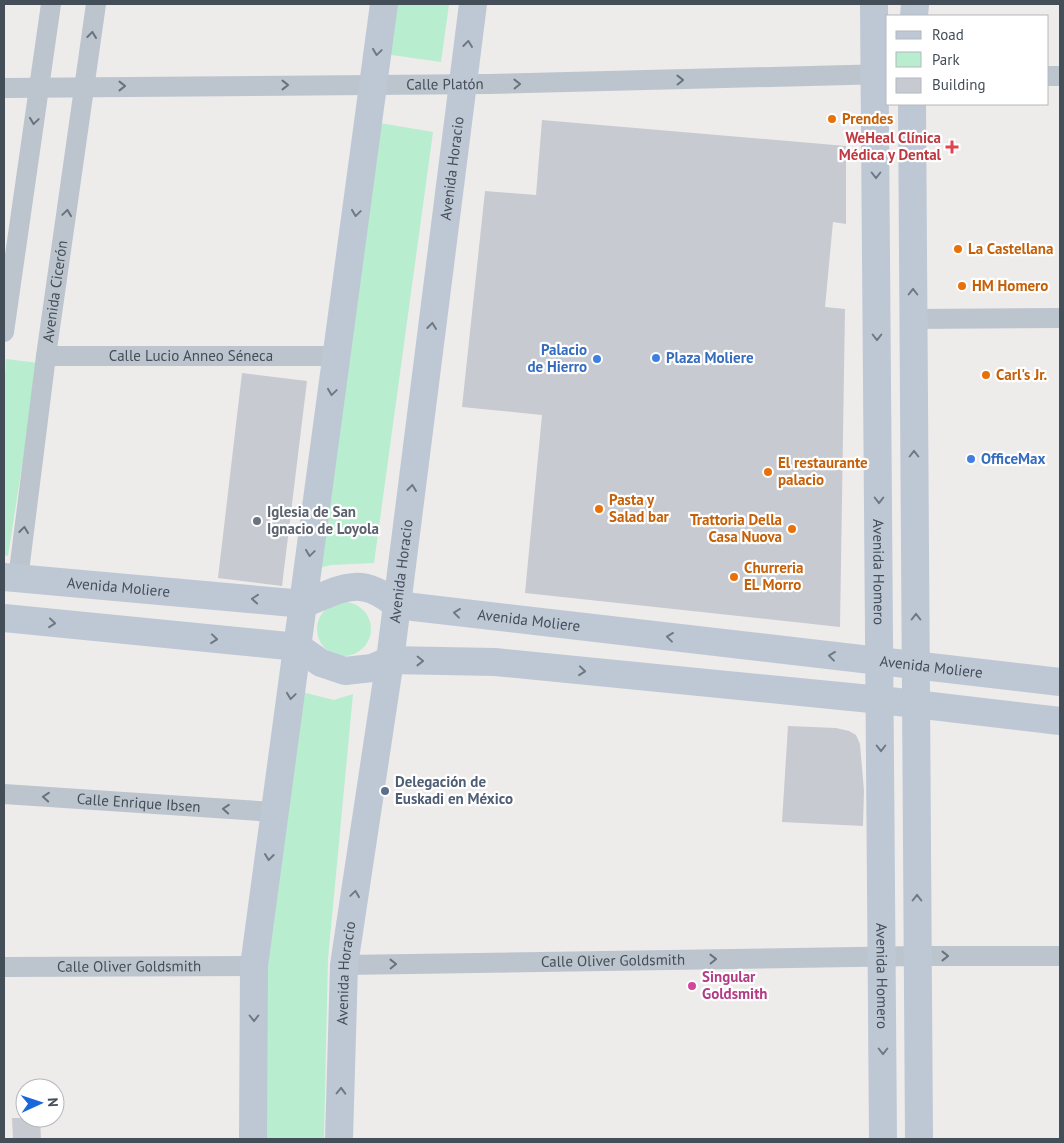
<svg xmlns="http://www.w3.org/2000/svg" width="1064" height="1143" viewBox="0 0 1064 1143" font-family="'PT Sans',sans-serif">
<rect width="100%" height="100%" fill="#eeebeb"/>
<g fill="#b8edcf">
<path d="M 392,4 L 449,4 L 441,62 L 385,54 Z"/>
<path d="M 374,122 L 433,132 L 374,563 L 331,565 L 314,569 Z"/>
<path d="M 6,359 L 38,363 L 8,556 L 4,555 L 4,394 Z"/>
<circle cx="344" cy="629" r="27"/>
<path d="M 298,691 L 334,700 L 353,694 L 328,959 L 324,1138 L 263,1139 L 260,975 Z"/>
</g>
<g fill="#c8cad1">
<path d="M 542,120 L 846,146 L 846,224 L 833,222 L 825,307 L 845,309 L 840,627 L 525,593 L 542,415 L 462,407 L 485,191 L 536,195 Z"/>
<path d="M 242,373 L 307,381 L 282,586 L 218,578 Z"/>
<path d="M 788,726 L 836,728 L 849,731 L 856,735 L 860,744 L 864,791 L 863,826 L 782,822 Z"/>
<path d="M 12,1118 L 40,1118 L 41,1139 L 13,1139 Z"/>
</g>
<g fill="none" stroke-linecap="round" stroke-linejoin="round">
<g stroke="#bcc5ce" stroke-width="20">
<path d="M 1048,76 L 1060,76"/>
<path id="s1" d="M 4,88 L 489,84 L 887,74"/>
<path d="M 913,319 L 1060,318"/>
<path d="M 4,332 L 51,4"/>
<path id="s2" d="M 46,356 L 337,356"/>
<path id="s3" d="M 18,579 L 46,356 L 96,4"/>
<path id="s4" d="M 4,794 L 274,812"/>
<path id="s5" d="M 344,965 L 918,956 L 1060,956"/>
<path id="s6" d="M 4,967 L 254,966"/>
</g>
<g stroke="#bec8d5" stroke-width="28">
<path id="s7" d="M 874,4 L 883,1139"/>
<path d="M 914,16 L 915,4"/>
<path d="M 912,104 L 919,1139"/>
<path id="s8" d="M 4,577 L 304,604 C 340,589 361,574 396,605 L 1060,682"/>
<path d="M 4,618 L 298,647 L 321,663 L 345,671 L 372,668 L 390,660 L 495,662 L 881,700 L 1060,721"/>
<path d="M 253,1139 L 254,966 L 384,4"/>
<path id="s9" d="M 339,1139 L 344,965 L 390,660 L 473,4"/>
</g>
</g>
<defs><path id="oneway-chevron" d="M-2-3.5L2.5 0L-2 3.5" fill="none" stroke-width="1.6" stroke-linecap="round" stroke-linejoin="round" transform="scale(1.25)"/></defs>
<g stroke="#68727c">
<use href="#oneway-chevron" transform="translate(92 35) rotate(-83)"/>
<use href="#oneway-chevron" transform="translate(680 80) rotate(-1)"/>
<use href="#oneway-chevron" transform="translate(517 84) rotate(-1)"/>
<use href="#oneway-chevron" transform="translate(285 85)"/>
<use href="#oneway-chevron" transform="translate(122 86)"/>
<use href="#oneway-chevron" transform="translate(34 121) rotate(98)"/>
<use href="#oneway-chevron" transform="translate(67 213) rotate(-82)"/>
<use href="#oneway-chevron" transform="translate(24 530) rotate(-83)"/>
<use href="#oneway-chevron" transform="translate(46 797) rotate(-176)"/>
<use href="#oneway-chevron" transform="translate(226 809) rotate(-176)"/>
<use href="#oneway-chevron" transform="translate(945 956)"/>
<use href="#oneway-chevron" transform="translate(713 959) rotate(-1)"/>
<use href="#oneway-chevron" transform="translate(393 964) rotate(-1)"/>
</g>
<g stroke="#6f7984">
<use href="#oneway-chevron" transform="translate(468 44) rotate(-83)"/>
<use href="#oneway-chevron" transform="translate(377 52) rotate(98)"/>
<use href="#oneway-chevron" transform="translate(876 175) rotate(90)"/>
<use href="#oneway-chevron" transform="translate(356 213) rotate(98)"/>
<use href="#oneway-chevron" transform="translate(913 292) rotate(-90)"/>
<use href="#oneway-chevron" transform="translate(432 326) rotate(-83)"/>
<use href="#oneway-chevron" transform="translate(877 337) rotate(90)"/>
<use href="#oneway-chevron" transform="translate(332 392) rotate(98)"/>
<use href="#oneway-chevron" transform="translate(914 454) rotate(-90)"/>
<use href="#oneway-chevron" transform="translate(412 488) rotate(-83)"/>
<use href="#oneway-chevron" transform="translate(879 500) rotate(90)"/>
<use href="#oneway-chevron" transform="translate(310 553) rotate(98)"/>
<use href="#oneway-chevron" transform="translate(255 599) rotate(-175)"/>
<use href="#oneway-chevron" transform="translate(457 613) rotate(-173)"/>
<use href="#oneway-chevron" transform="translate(916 617) rotate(-90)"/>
<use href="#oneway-chevron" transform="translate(52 623) rotate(6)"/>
<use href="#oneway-chevron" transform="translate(670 637) rotate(-173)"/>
<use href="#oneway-chevron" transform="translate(214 639) rotate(6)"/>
<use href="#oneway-chevron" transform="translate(832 656) rotate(-173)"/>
<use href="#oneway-chevron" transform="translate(420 661) rotate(1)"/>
<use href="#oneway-chevron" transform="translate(582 671) rotate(6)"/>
<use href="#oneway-chevron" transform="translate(291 696) rotate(98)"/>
<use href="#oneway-chevron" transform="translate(881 748) rotate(90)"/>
<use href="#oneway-chevron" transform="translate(269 857) rotate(97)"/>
<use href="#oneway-chevron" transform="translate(355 894) rotate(-82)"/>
<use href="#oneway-chevron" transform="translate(917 898) rotate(-90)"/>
<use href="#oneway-chevron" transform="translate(254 1018) rotate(90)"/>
<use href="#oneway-chevron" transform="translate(883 1051) rotate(90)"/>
<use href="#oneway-chevron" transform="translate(341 1091) rotate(-88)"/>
</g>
<g fill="#e8710a" stroke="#fff" stroke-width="2">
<circle cx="832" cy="119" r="5"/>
<circle cx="958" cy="249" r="5"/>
<circle cx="962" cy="286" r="5"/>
<circle cx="986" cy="375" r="5"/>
<circle cx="768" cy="472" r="5"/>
<circle cx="599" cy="509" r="5"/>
<circle cx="792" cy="529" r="5"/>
<circle cx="734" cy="577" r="5"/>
</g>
<path fill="#e0444e" stroke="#fff" stroke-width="2" d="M949.5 139.5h5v5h5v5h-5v5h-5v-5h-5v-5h5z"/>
<g fill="#3f7fe0" stroke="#fff" stroke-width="2">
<circle cx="656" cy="358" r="5"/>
<circle cx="597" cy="359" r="5"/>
<circle cx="971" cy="459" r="5"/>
</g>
<circle fill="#6b7280" stroke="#fff" stroke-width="2" cx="257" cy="521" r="5"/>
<circle fill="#5c6f8a" stroke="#fff" stroke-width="2" cx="385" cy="791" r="5"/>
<circle fill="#d1479c" stroke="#fff" stroke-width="2" cx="692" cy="986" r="5"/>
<g text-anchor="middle" stroke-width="4.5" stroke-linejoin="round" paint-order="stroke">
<g font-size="15" fill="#444e59" stroke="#fff">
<text dy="5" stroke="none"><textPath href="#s1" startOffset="441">Calle Platón</textPath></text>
<text dy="5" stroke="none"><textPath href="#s9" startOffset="978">Avenida Horacio</textPath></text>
<text dy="5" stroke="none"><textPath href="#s3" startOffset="290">Avenida Cicerón</textPath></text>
<text dy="5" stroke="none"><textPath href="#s2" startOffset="145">Calle Lucio Anneo Séneca</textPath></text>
<text dy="5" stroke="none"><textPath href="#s9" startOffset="572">Avenida Horacio</textPath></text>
<text dy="5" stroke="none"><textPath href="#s7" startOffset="568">Avenida Homero</textPath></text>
<text dy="5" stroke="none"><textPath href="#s8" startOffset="115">Avenida Moliere</textPath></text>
<text dy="5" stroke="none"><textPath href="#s8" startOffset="535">Avenida Moliere</textPath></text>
<text dy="5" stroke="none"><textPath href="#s8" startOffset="940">Avenida Moliere</textPath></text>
<text dy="5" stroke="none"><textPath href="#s4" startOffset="135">Calle Enrique Ibsen</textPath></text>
<text dy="5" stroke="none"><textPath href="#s5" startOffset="269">Calle Oliver Goldsmith</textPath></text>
<text dy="5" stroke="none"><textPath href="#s6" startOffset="125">Calle Oliver Goldsmith</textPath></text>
<text dy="5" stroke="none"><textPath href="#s9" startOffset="166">Avenida Horacio</textPath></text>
<text dy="5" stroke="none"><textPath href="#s7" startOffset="972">Avenida Homero</textPath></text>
</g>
<g font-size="15" font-weight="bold" fill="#c56008" stroke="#fff" text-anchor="start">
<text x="842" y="124">Prendes</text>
<text x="968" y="254">La Castellana</text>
<text x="972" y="291">HM Homero</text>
<text x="996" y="380">Carl's Jr.</text>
<text x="778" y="468">El restaurante<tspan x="778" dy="17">palacio</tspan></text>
<text x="609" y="505">Pasta y<tspan x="609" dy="17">Salad bar</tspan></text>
<text x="782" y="525" text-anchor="end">Trattoria Della<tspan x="782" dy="17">Casa Nuova</tspan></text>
<text x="744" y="573">Churreria<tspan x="744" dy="17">EL Morro</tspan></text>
</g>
<g font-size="15" font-weight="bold" fill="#be3a42" stroke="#fff" text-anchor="end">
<text x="941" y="143">WeHeal Clínica<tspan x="941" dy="17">Médica y Dental</tspan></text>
</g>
<g font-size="15" font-weight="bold" fill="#366cbe" stroke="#fff" text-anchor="start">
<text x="587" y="355" text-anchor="end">Palacio<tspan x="587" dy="17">de Hierro</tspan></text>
<text x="666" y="363">Plaza Moliere</text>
<text x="981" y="464">OfficeMax</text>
</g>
<g font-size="15" font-weight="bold" fill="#5b616d" stroke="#fff" text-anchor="start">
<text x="267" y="517">Iglesia de San<tspan x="267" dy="17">Ignacio de Loyola</tspan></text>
</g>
<g font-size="15" font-weight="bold" fill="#4e5e75" stroke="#fff" text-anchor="start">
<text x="395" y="787">Delegación de<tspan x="395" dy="17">Euskadi en México</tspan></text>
</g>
<g font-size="15" font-weight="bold" fill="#b23c85" stroke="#fff" text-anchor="start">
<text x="702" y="982">Singular<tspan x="702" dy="17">Goldsmith</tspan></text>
</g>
</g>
<rect width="1064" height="1143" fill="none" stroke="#444e59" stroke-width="10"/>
<rect x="886" y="15" width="162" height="90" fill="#ffffff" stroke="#b4b8bd"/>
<rect x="896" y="31" width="25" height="8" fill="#bec8d5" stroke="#b4b8bd"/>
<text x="932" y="40" font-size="15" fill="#444e59">Road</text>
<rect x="896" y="52" width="25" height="15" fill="#b8edcf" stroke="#b4b8bd"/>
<text x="932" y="65" font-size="15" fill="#444e59">Park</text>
<rect x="896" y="78" width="25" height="15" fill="#c8cad1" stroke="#b4b8bd"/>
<text x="932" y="90" font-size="15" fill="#444e59">Building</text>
<g transform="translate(40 1103) rotate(87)"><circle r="24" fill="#ffffff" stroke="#b4b8bd"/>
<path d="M0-4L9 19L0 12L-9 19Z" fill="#1a67da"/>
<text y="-8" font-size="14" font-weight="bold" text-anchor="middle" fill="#444e59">N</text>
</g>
</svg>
